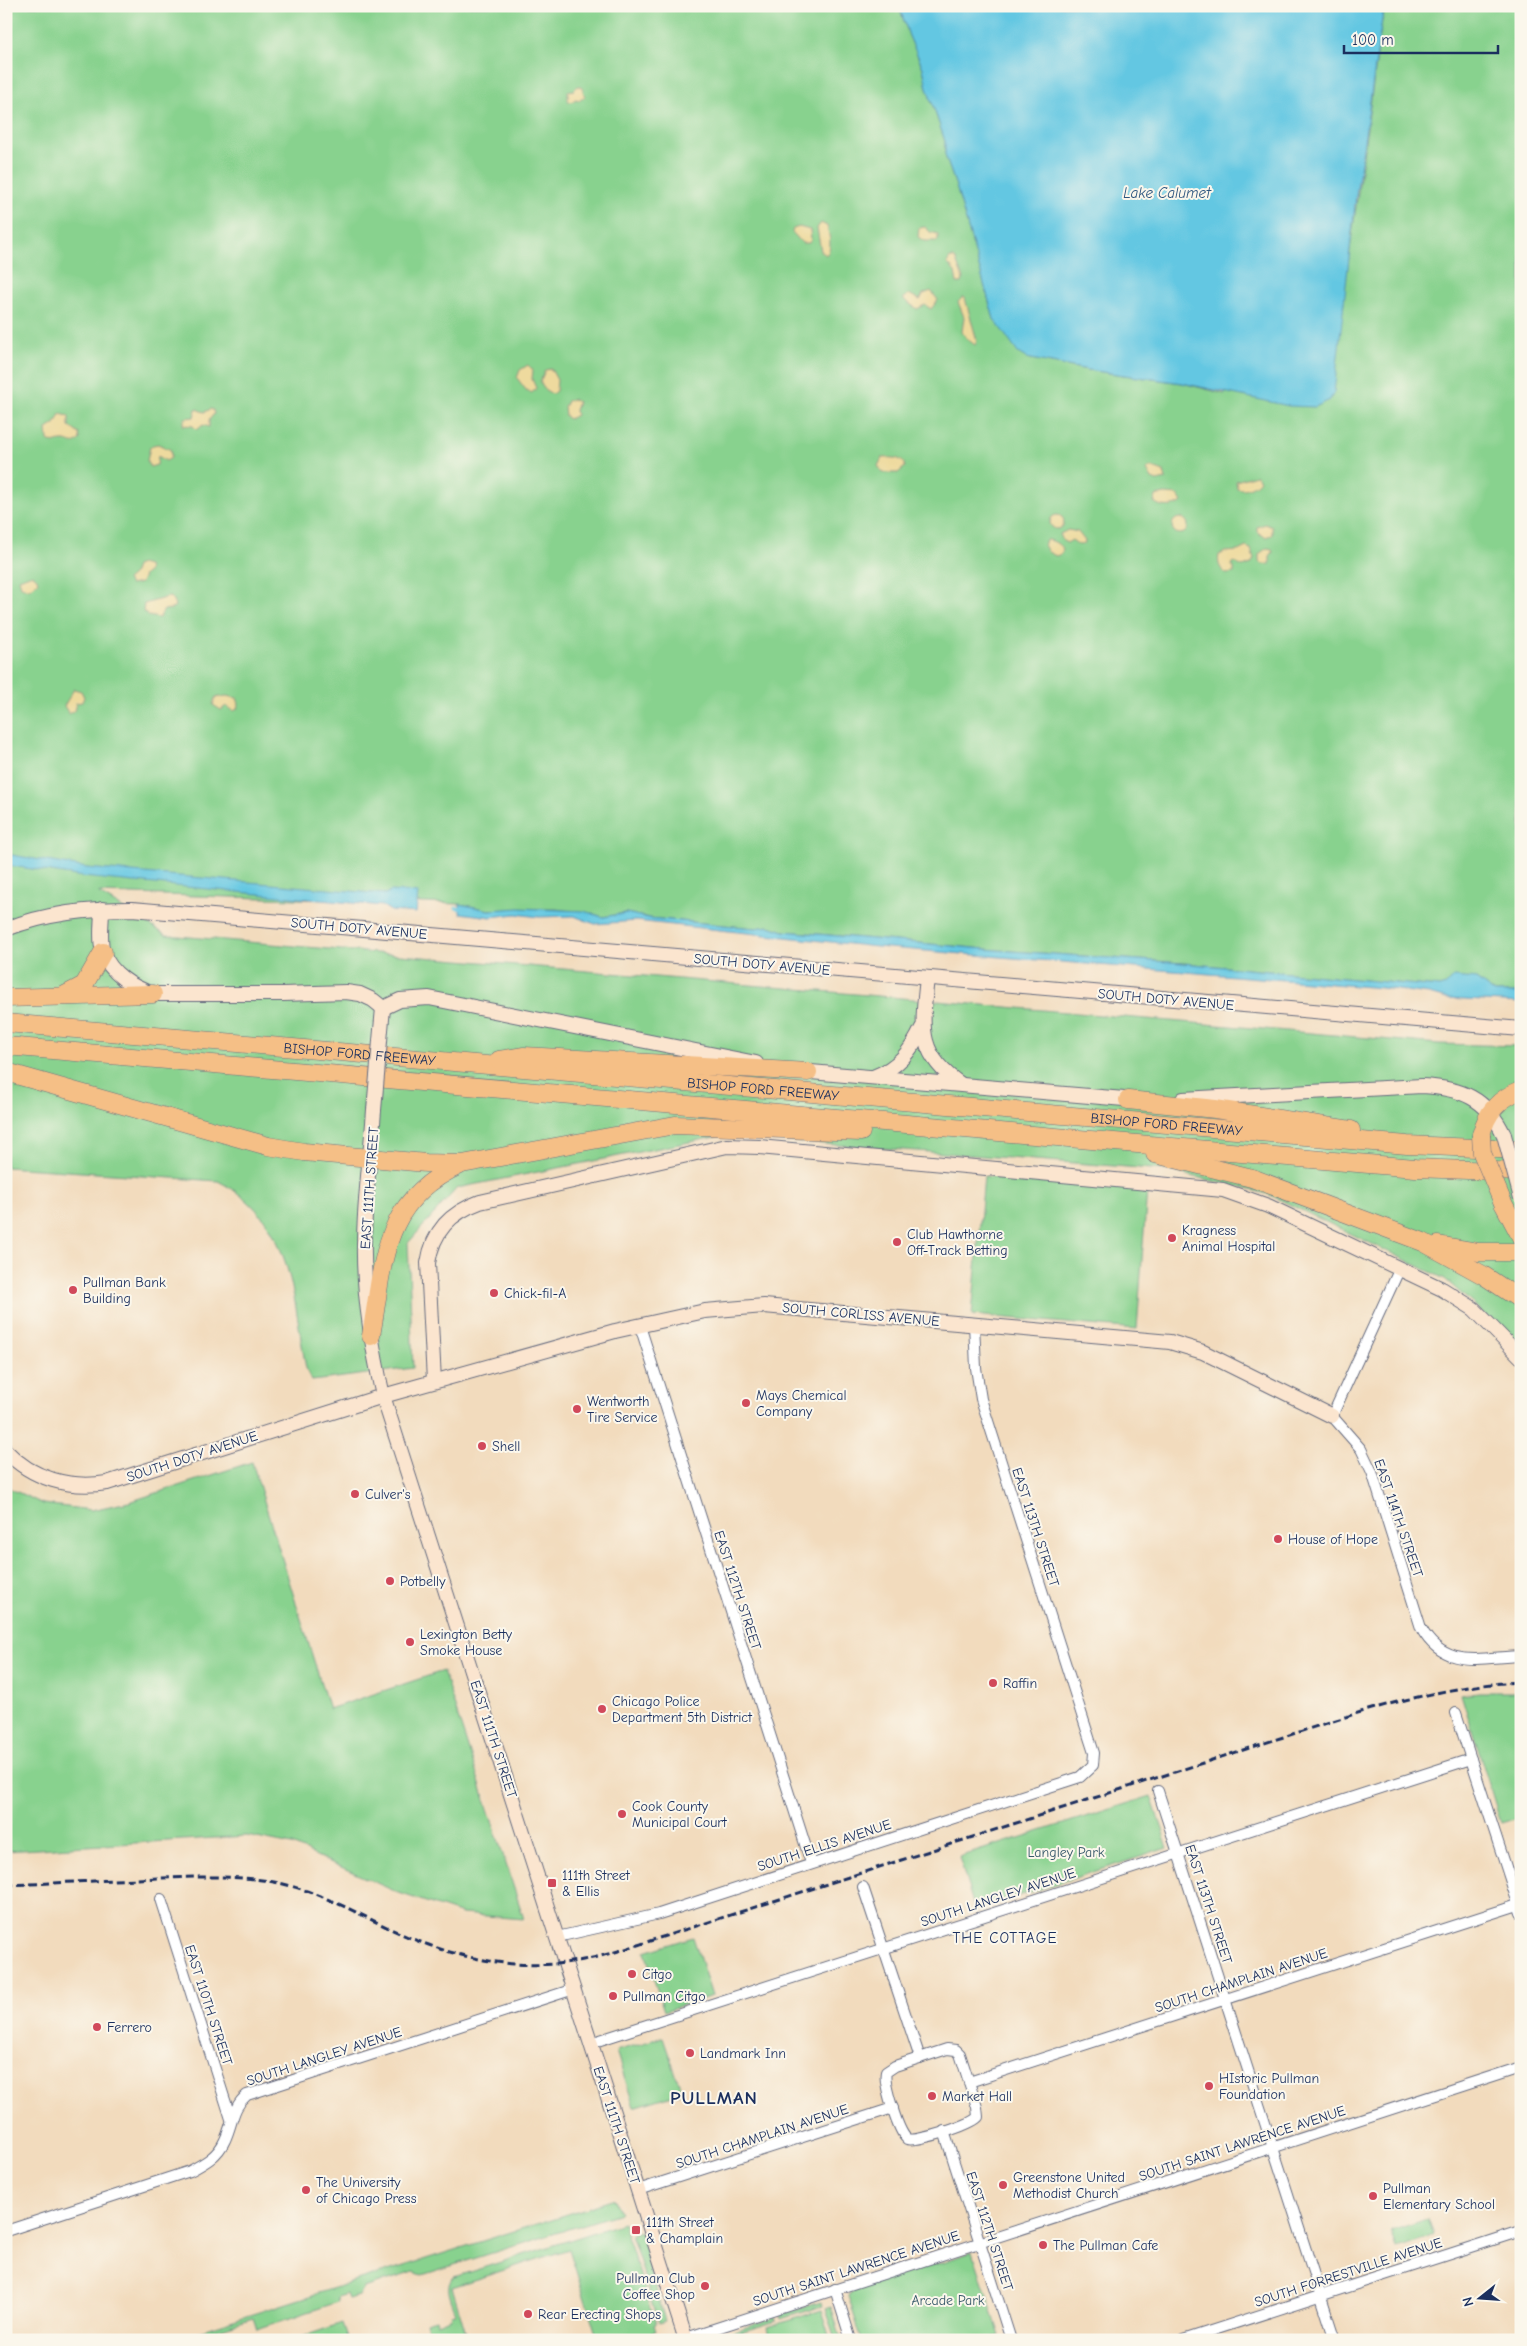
<svg xmlns="http://www.w3.org/2000/svg" width="1527" height="2346" viewBox="0 0 1527 2346" font-family="'Comic Neue',sans-serif">
<rect width="100%" height="100%" fill="#fbf7ec"/>
<filter id="ink" filterUnits="userSpaceOnUse"><feTurbulence type="fractalNoise" baseFrequency=".02" numOctaves="2"/><feDisplacementMap in="SourceGraphic" scale="10" xChannelSelector="R" yChannelSelector="G"/><feConvolveMatrix kernelMatrix="1 2 1 2 8 2 1 2 1" color-interpolation-filters="sRGB"/></filter>
<filter id="wash" filterUnits="userSpaceOnUse"><feTurbulence type="fractalNoise" baseFrequency=".0096" numOctaves="4" result="noise"/><feDisplacementMap in="SourceGraphic" scale="20" xChannelSelector="R" yChannelSelector="G"/><feGaussianBlur stdDeviation="1.12" result="paint"/><feColorMatrix in="noise" values="0 0 0 0 0 0 0 0 0 0 0 0 0 0 0 0 0 1.4 0 .05"/><feComposite in="paint" operator="in"/></filter>
<g filter="url(#wash)">
<rect width="100%" height="100%" fill="#f2dbbd"/>
<g fill="#88d28e" stroke="#528076">
<path d="M 6,6 L 899,6 L 909,36 L 923,68 L 927,88 L 945,141 L 945,155 L 956,186 L 994,319 L 1026,358 L 1088,370 L 1182,383 L 1225,394 L 1344,293 L 1384,6 L 1521,6 L 1521,993 L 1495,993 L 1476,979 L 1439,987 L 1183,963 L 997,950 L 784,931 L 769,926 L 755,928 L 649,918 L 626,913 L 603,917 L 594,914 L 556,909 L 489,910 L 460,904 L 98,893 L 166,935 L 1439,1044 L 1521,1046 L 1521,1347 L 1445,1279 L 1268,1194 L 1166,1170 L 720,1136 L 457,1188 L 408,1243 L 413,1368 L 312,1381 L 306,1368 C 292,1294 293,1219 218,1181 L 6,1167 Z"/>
<path d="M 984,1176 L 1147,1189 L 1137,1329 L 972,1315 Z"/>
<path d="M 252,1462 L 329,1709 L 443,1671 L 524,1919 L 462,1914 L 399,1893 L 292,1845 L 247,1836 L 6,1851 L 6,1484 L 11,1489 L 43,1504 L 91,1510 L 129,1502 Z"/>
<path d="M 1479,1692 L 1521,1692 L 1521,1817 L 1501,1823 L 1461,1694 Z"/>
<path d="M 1151,1796 L 1168,1848 L 975,1910 L 959,1857 Z"/>
<path d="M 693,1937 L 712,1996 L 664,2011 L 645,1952 Z"/>
<path d="M 663,2037 L 682,2092 L 634,2107 L 616,2051 Z"/>
<path d="M 615,2199 L 620,2213 L 422,2275 L 414,2272 L 363,2288 L 359,2296 L 348,2299 L 346,2294 L 337,2297 L 338,2302 L 257,2329 L 253,2318 L 212,2331 L 215,2340 L 202,2340 L 199,2331 Z"/>
<path d="M 1427,2219 L 1433,2236 L 1397,2248 L 1391,2231 Z"/>
<path d="M 623,2223 L 656,2324 L 654,2325 L 656,2331 L 633,2340 L 630,2334 L 610,2340 L 598,2340 L 569,2249 L 452,2287 L 468,2340 L 435,2340 L 433,2332 L 429,2333 L 426,2322 L 436,2319 L 437,2323 L 452,2317 L 451,2314 L 456,2313 C 452,2301 443,2286 454,2277 Z"/>
<path d="M 640,2231 L 665,2321 L 659,2323 L 631,2234 Z"/>
<path d="M 973,2252 L 1000,2336 L 990,2340 L 862,2340 L 848,2296 L 851,2291 Z"/>
<path d="M 821,2302 L 822,2306 L 781,2319 L 780,2315 Z"/>
<path d="M 831,2306 L 841,2340 L 836,2340 L 826,2308 Z"/>
<path d="M 822,2310 L 831,2340 L 771,2340 L 768,2327 Z"/>
<path d="M 775,2317 L 776,2321 L 715,2340 L 709,2340 Z"/>
<path d="M 342,2323 L 348,2340 L 293,2340 Z"/>
</g>
<g fill="#eeda9e" stroke="#84847e">
<path d="M 578,86 L 582,88 L 585,97 L 580,100 L 575,99 L 573,102 L 568,101 L 568,91 L 574,90 Z"/>
<path d="M 821,223 L 827,226 C 829,235 833,248 826,255 L 821,251 L 817,228 Z"/>
<path d="M 799,227 L 810,230 L 811,240 L 809,243 L 802,243 L 792,232 L 793,229 Z"/>
<path d="M 925,227 L 930,232 L 938,234 L 938,241 L 924,241 L 918,237 L 919,228 Z"/>
<path d="M 950,258 L 954,258 L 956,260 L 963,279 L 962,283 L 957,283 L 955,272 L 947,263 Z"/>
<path d="M 931,291 L 938,300 L 931,309 L 925,305 L 917,309 L 903,299 L 909,294 L 920,300 L 923,294 Z"/>
<path d="M 963,297 L 965,298 L 977,341 L 975,345 L 967,339 L 962,332 L 964,317 L 958,302 Z"/>
<path d="M 528,365 L 533,370 L 532,379 L 536,388 L 532,393 L 526,390 L 517,378 L 520,370 Z"/>
<path d="M 551,369 L 557,380 L 556,391 L 552,394 L 544,389 L 540,382 L 545,370 Z"/>
<path d="M 573,399 L 578,402 L 575,410 L 576,415 L 569,419 L 565,416 L 564,407 L 567,401 Z"/>
<path d="M 196,409 L 204,412 L 211,409 L 213,410 L 214,414 L 209,420 L 209,427 L 203,425 L 197,430 L 193,426 L 183,425 L 185,418 L 194,417 Z"/>
<path d="M 60,414 L 69,416 L 69,426 L 79,434 L 80,439 C 73,448 71,440 62,441 C 59,441 56,442 53,443 L 48,440 L 47,429 L 55,424 Z"/>
<path d="M 158,444 L 171,450 L 171,458 L 166,461 L 158,456 L 157,465 L 150,467 L 147,461 L 150,447 L 153,445 Z"/>
<path d="M 882,458 C 891,458 903,456 905,467 L 898,473 L 883,473 L 878,466 Z"/>
<path d="M 1150,467 L 1164,472 L 1166,479 L 1157,481 L 1152,479 L 1147,470 Z"/>
<path d="M 1256,475 L 1260,480 C 1256,486 1245,491 1237,488 L 1236,481 Z"/>
<path d="M 1165,494 L 1178,495 L 1182,502 C 1175,508 1161,508 1154,502 L 1156,496 Z"/>
<circle cx="1057" cy="522" r="7"/>
<circle cx="1180" cy="526" r="8"/>
<path d="M 1265,524 L 1272,527 L 1272,535 L 1265,537 L 1257,532 L 1257,527 Z"/>
<path d="M 1068,530 L 1078,532 L 1085,541 L 1084,544 L 1079,545 L 1072,540 L 1067,543 L 1063,541 L 1060,534 Z"/>
<path d="M 1046,540 C 1052,539 1061,545 1063,550 L 1061,554 L 1056,556 L 1048,552 L 1044,545 Z"/>
<path d="M 1246,547 L 1251,549 L 1254,559 L 1251,564 L 1243,567 L 1233,562 L 1231,564 L 1234,568 L 1234,573 L 1226,574 C 1220,569 1217,563 1219,555 L 1225,552 L 1238,551 Z"/>
<path d="M 1267,548 L 1272,549 L 1273,552 L 1270,556 L 1270,564 L 1264,565 L 1259,561 L 1259,554 Z"/>
<path d="M 141,564 L 148,566 L 149,571 L 144,575 L 141,583 L 130,585 L 127,580 L 133,575 L 136,566 Z"/>
<path d="M 32,574 L 37,578 L 38,582 L 29,589 L 21,586 L 19,579 Z"/>
<path d="M 168,597 L 172,598 L 175,606 L 171,609 L 164,610 L 159,618 L 148,616 L 143,611 L 144,604 Z"/>
<path d="M 74,689 L 81,691 L 84,697 L 82,702 L 76,703 L 74,711 L 69,714 L 64,706 Z"/>
<path d="M 226,696 L 237,698 L 239,704 L 237,709 L 234,711 L 226,706 L 221,710 L 213,705 L 215,698 Z"/>
</g>
<g fill="#64c7e2" stroke="#407ba0">
<path d="M 899,6 L 1384,6 L 1356,196 L 1334,392 L 1330,400 L 1315,407 L 1289,406 L 1182,383 L 1088,370 L 1026,358 L 1018,353 L 994,319 L 956,186 L 945,155 L 945,141 L 927,88 L 923,68 L 909,36 Z"/>
<path d="M 6,854 L 87,868 L 385,894 L 391,891 L 418,893 L 416,913 L 391,911 L 383,906 L 83,877 L 6,865 Z"/>
<path d="M 460,904 L 489,910 L 519,908 L 584,911 L 603,917 L 626,913 L 649,918 L 755,928 L 769,926 L 784,931 L 997,950 L 1183,963 L 1439,987 L 1446,985 L 1453,977 L 1476,979 L 1495,993 L 1521,993 L 1521,1003 L 1447,999 L 1429,994 L 1382,988 L 877,947 L 636,921 L 595,924 L 574,916 L 539,917 L 516,914 L 491,917 L 460,913 Z"/>
</g>
<g fill="none" stroke-linecap="round" stroke-linejoin="round">
<path stroke="#64c7e2" stroke-width="3" d="M 456,908 L 463,909"/>
</g>
</g>
<g filter="url(#ink)">
<g fill="none" stroke-linecap="round" stroke-linejoin="round">
<g stroke="#666b7f" stroke-width="12">
<g id="street">
<path d="M 1400,1268 L 1332,1416 L 1361,1449 L 1372,1472 L 1421,1628 C 1445,1671 1481,1657 1521,1656"/>
<path d="M 640,1326 L 811,1863"/>
<path d="M 1456,1713 L 1521,1913"/>
<path d="M 1158,1791 L 1335,2340"/>
<path d="M 863,1887 L 920,2058"/>
<path d="M 161,1899 L 231,2119"/>
<path d="M 557,1937 L 659,1914 L 1080,1777 L 1093,1765 L 1094,1753 L 981,1399 L 976,1368 L 974,1323"/>
<path d="M 591,2043 L 1471,1759"/>
<path d="M 947,2049 L 956,2050 L 960,2054 L 977,2107 L 978,2117 C 969,2126 917,2142 907,2139 C 898,2131 883,2083 886,2072 L 895,2066 Z"/>
<path d="M 969,2082 L 1521,1904"/>
<path d="M 944,2131 L 1011,2340"/>
<path d="M 638,2190 L 893,2108"/>
<path d="M 6,2231 L 190,2171 C 205,2163 218,2156 225,2140 C 233,2123 232,2107 247,2095 L 574,1989"/>
<path d="M 835,2289 L 851,2340"/>
<path d="M 686,2338 L 1521,2067"/>
<path d="M 1183,2340 L 1521,2231"/>
</g>
</g>
<g stroke="#666b7f" stroke-width="16">
<g id="secondary">
<path d="M 102,909 C 102,922 99,940 103,952 C 110,974 134,988 153,994 L 283,994 L 346,992 L 360,994 L 373,1000 L 383,1008"/>
<path d="M 6,929 C 47,913 88,909 132,909 L 1521,1029"/>
<path d="M 927,978 C 922,1026 916,1055 962,1085"/>
<path d="M 383,1008 L 400,1000 L 429,998 L 756,1063"/>
<path d="M 380,1041 L 383,1008"/>
<path d="M 799,1071 L 1136,1100"/>
<path d="M 873,1077 C 898,1068 911,1051 922,1028"/>
<path d="M 1183,1099 L 1422,1086 C 1461,1088 1487,1098 1504,1135"/>
<path d="M 374,1110 C 371,1155 364,1199 364,1244 C 363,1295 372,1347 383,1396 L 686,2340"/>
<path d="M 434,1381 L 428,1263 C 433,1231 450,1213 480,1202 L 727,1146 L 759,1147 L 1223,1190 L 1268,1206 L 1442,1289 L 1474,1309 L 1521,1357"/>
<path d="M 6,1451 C 32,1479 70,1489 107,1483 L 383,1396 L 615,1331 L 705,1311 L 764,1306 L 1170,1342 L 1203,1352 L 1332,1416"/>
</g>
</g>
<g stroke="#666b7f" stroke-width="19">
<g id="highway">
<path d="M 65,995 L 84,985 L 103,952"/>
<path d="M 6,998 L 153,994"/>
<path id="s1" d="M 6,1023 L 1407,1145 L 1521,1150"/>
<path d="M 6,1046 L 1415,1168 L 1521,1172"/>
<path d="M 499,1060 L 524,1056 L 808,1072"/>
<path d="M 6,1072 L 268,1146 L 304,1152 L 426,1163 L 462,1164 L 675,1125 L 861,1132"/>
<path d="M 1128,1100 L 1215,1109 L 1351,1130"/>
<path d="M 1481,1135 C 1487,1112 1498,1099 1521,1090"/>
<path d="M 1155,1154 L 1252,1178 L 1423,1242 L 1483,1275 L 1521,1300"/>
<path d="M 1503,1203 L 1521,1237"/>
<path d="M 1438,1245 L 1478,1252 L 1521,1252"/>
<path d="M 371,1336 C 384,1262 381,1201 460,1165"/>
</g>
</g>
<use href="#street" stroke="#fff" stroke-width="10"/>
<use href="#secondary" stroke="#fbe5cf" stroke-width="14"/>
<use href="#highway" stroke="#f5bf86" stroke-width="18"/>
<path stroke="#1b2f5e" stroke-width="3" stroke-dasharray="8 4" stroke-linecap="butt" d="M 6,1885 C 58,1883 109,1880 161,1878 C 199,1877 236,1875 274,1882 C 321,1891 363,1917 406,1936 C 461,1960 524,1972 583,1960 C 608,1955 632,1947 656,1939 L 1361,1712 C 1413,1697 1466,1684 1521,1682"/>
<g stroke="#666b7f" stroke-width="16" stroke-linecap="butt">
<g id="secondary-bridge">
<path d="M 374,1110 L 380,1041"/>
<path d="M 1504,1135 L 1521,1198"/>
</g>
</g>
<g stroke="#666b7f" stroke-width="19" stroke-linecap="butt">
<path id="highway-bridge" d="M 1481,1135 L 1482,1153 L 1503,1203"/>
</g>
<use href="#secondary-bridge" stroke="#fbe5cf" stroke-width="14"/>
<use href="#highway-bridge" stroke="#f5bf86" stroke-width="18"/>
</g>
</g>
<g fill="#d1495b" stroke="#fbf7ec" stroke-width="2">
<circle cx="1172" cy="1238" r="5"/>
<circle cx="897" cy="1242" r="5"/>
<circle cx="73" cy="1290" r="5"/>
<circle cx="494" cy="1293" r="5"/>
<circle cx="746" cy="1403" r="5"/>
<circle cx="577" cy="1409" r="5"/>
<circle cx="482" cy="1446" r="5"/>
<circle cx="355" cy="1494" r="5"/>
<circle cx="1278" cy="1539" r="5"/>
<circle cx="390" cy="1581" r="5"/>
<circle cx="410" cy="1642" r="5"/>
<circle cx="993" cy="1683" r="5"/>
<circle cx="602" cy="1709" r="5"/>
<circle cx="622" cy="1814" r="5"/>
<rect x="547" y="1878" width="10" height="10" rx="2.5"/>
<circle cx="632" cy="1974" r="5"/>
<circle cx="613" cy="1996" r="5"/>
<circle cx="97" cy="2027" r="5"/>
<circle cx="690" cy="2053" r="5"/>
<circle cx="1209" cy="2086" r="5"/>
<circle cx="932" cy="2096" r="5"/>
<circle cx="1003" cy="2185" r="5"/>
<circle cx="306" cy="2190" r="5"/>
<circle cx="1373" cy="2196" r="5"/>
<rect x="631" y="2225" width="10" height="10" rx="2.5"/>
<circle cx="1043" cy="2245" r="5"/>
<circle cx="705" cy="2286" r="5"/>
<circle cx="528" cy="2314" r="5"/>
</g>
<g text-anchor="middle" stroke-width="4" stroke-linejoin="round" paint-order="stroke">
<g font-size="14" fill="#1b2f5e" stroke="#fbf7ec">
<text transform="translate(359 928) rotate(5)" y="5">SOUTH DOTY AVENUE</text>
<text transform="translate(762 964) rotate(5)" y="5">SOUTH DOTY AVENUE</text>
<text transform="translate(1166 999) rotate(5)" y="5">SOUTH DOTY AVENUE</text>
<text dy="5" stroke="none"><textPath href="#s1" startOffset="355">BISHOP FORD FREEWAY</textPath></text>
<text dy="5" stroke="none"><textPath href="#s1" startOffset="760">BISHOP FORD FREEWAY</textPath></text>
<text dy="5" stroke="none"><textPath href="#s1" startOffset="1165">BISHOP FORD FREEWAY</textPath></text>
<text transform="translate(369 1188) rotate(-86)" y="5">EAST 111TH STREET</text>
<text transform="translate(861 1314) rotate(5)" y="5">SOUTH CORLISS AVENUE</text>
<text transform="translate(192 1456) rotate(-18)" y="5">SOUTH DOTY AVENUE</text>
<text transform="translate(1399 1518) rotate(71)" y="5">EAST 114TH STREET</text>
<text transform="translate(1036 1527) rotate(72)" y="5">EAST 113TH STREET</text>
<text transform="translate(738 1590) rotate(72)" y="5">EAST 112TH STREET</text>
<text transform="translate(494 1739) rotate(72)" y="5">EAST 111TH STREET</text>
<text transform="translate(824 1845) rotate(-18)" y="5">SOUTH ELLIS AVENUE</text>
<text transform="translate(998 1897) rotate(-18)" y="5">SOUTH LANGLEY AVENUE</text>
<text transform="translate(1209 1904) rotate(72)" y="5">EAST 113TH STREET</text>
<text transform="translate(1241 1980) rotate(-18)" y="5">SOUTH CHAMPLAIN AVENUE</text>
<text transform="translate(209 2005) rotate(72)" y="5">EAST 110TH STREET</text>
<text transform="translate(324 2056) rotate(-18)" y="5">SOUTH LANGLEY AVENUE</text>
<text transform="translate(617 2125) rotate(72)" y="5">EAST 111TH STREET</text>
<text transform="translate(762 2136) rotate(-18)" y="5">SOUTH CHAMPLAIN AVENUE</text>
<text transform="translate(1242 2143) rotate(-18)" y="5">SOUTH SAINT LAWRENCE AVENUE</text>
<text transform="translate(990 2231) rotate(72)" y="5">EAST 112TH STREET</text>
<text transform="translate(856 2268) rotate(-18)" y="5">SOUTH SAINT LAWRENCE AVENUE</text>
<text transform="translate(1348 2272) rotate(-18)" y="5">SOUTH FORRESTVILLE AVENUE</text>
</g>
<g font-size="14" fill="#1b2f5e" stroke="#fbf7ec" text-anchor="start">
<text x="1182" y="1235">Kragness<tspan x="1182" dy="16">Animal Hospital</tspan></text>
<text x="907" y="1239">Club Hawthorne<tspan x="907" dy="16">Off-Track Betting</tspan></text>
<text x="83" y="1287">Pullman Bank<tspan x="83" dy="16">Building</tspan></text>
<text x="504" y="1298">Chick-fil-A</text>
<text x="756" y="1400">Mays Chemical<tspan x="756" dy="16">Company</tspan></text>
<text x="587" y="1406">Wentworth<tspan x="587" dy="16">Tire Service</tspan></text>
<text x="492" y="1451">Shell</text>
<text x="365" y="1499">Culver's</text>
<text x="1288" y="1544">House of Hope</text>
<text x="400" y="1586">Potbelly</text>
<text x="420" y="1639">Lexington Betty<tspan x="420" dy="16">Smoke House</tspan></text>
<text x="1003" y="1688">Raffin</text>
<text x="612" y="1706">Chicago Police<tspan x="612" dy="16">Department 5th District</tspan></text>
<text x="632" y="1811">Cook County<tspan x="632" dy="16">Municipal Court</tspan></text>
<text x="562" y="1880">111th Street<tspan x="562" dy="16">&amp; Ellis</tspan></text>
<text x="642" y="1979">Citgo</text>
<text x="623" y="2001">Pullman Citgo</text>
<text x="107" y="2032">Ferrero</text>
<text x="700" y="2058">Landmark Inn</text>
<text x="1219" y="2083">HIstoric Pullman<tspan x="1219" dy="16">Foundation</tspan></text>
<text x="942" y="2101">Market Hall</text>
<text x="1013" y="2182">Greenstone United<tspan x="1013" dy="16">Methodist Church</tspan></text>
<text x="316" y="2187">The University<tspan x="316" dy="16">of Chicago Press</tspan></text>
<text x="1383" y="2193">Pullman<tspan x="1383" dy="16">Elementary School</tspan></text>
<text x="646" y="2227">111th Street<tspan x="646" dy="16">&amp; Champlain</tspan></text>
<text x="1053" y="2250">The Pullman Cafe</text>
<text x="695" y="2283" text-anchor="end">Pullman Club<tspan x="695" dy="16">Coffee Shop</tspan></text>
<text x="538" y="2319">Rear Erecting Shops</text>
</g>
<g font-size="14" fill="#36586a" stroke="#fbf7ec">
<text x="1066" y="1857">Langley Park</text>
<text x="948" y="2305">Arcade Park</text>
</g>
<g font-size="15" font-style="italic" fill="#2d557f" stroke="#fbf7ec">
<text x="1167" y="198">Lake Calumet</text>
</g>
<g font-size="15" letter-spacing="1" fill="#1b2f5e" stroke="#fbf7ec">
<text x="1005" y="1943">THE COTTAGE</text>
</g>
<g font-size="19" font-weight="bold" letter-spacing="1" fill="#1b2f5e" stroke="#fbf7ec">
<text x="714" y="2104">PULLMAN</text>
</g>
</g>
<rect width="1527" height="2346" fill="none" stroke="#fbf7ec" stroke-width="25"/>
<g transform="translate(1480 2298) rotate(253)" stroke="#fbf7ec" stroke-width="4" paint-order="stroke">
<path d="M0-4L9 19L0 12L-9 19Z" fill="#1b2f5e"/>
<text y="-8" font-size="14" font-weight="bold" text-anchor="middle" fill="#1b2f5e">N</text>
</g>
<path d="M1344 45v8h154v-8" fill="none" stroke="#1b2f5e" stroke-width="2.5"/>
<text x="1352" y="45" font-size="15" fill="#1b2f5e" stroke="#fbf7ec" stroke-width="4" paint-order="stroke">100 m</text>
</svg>
